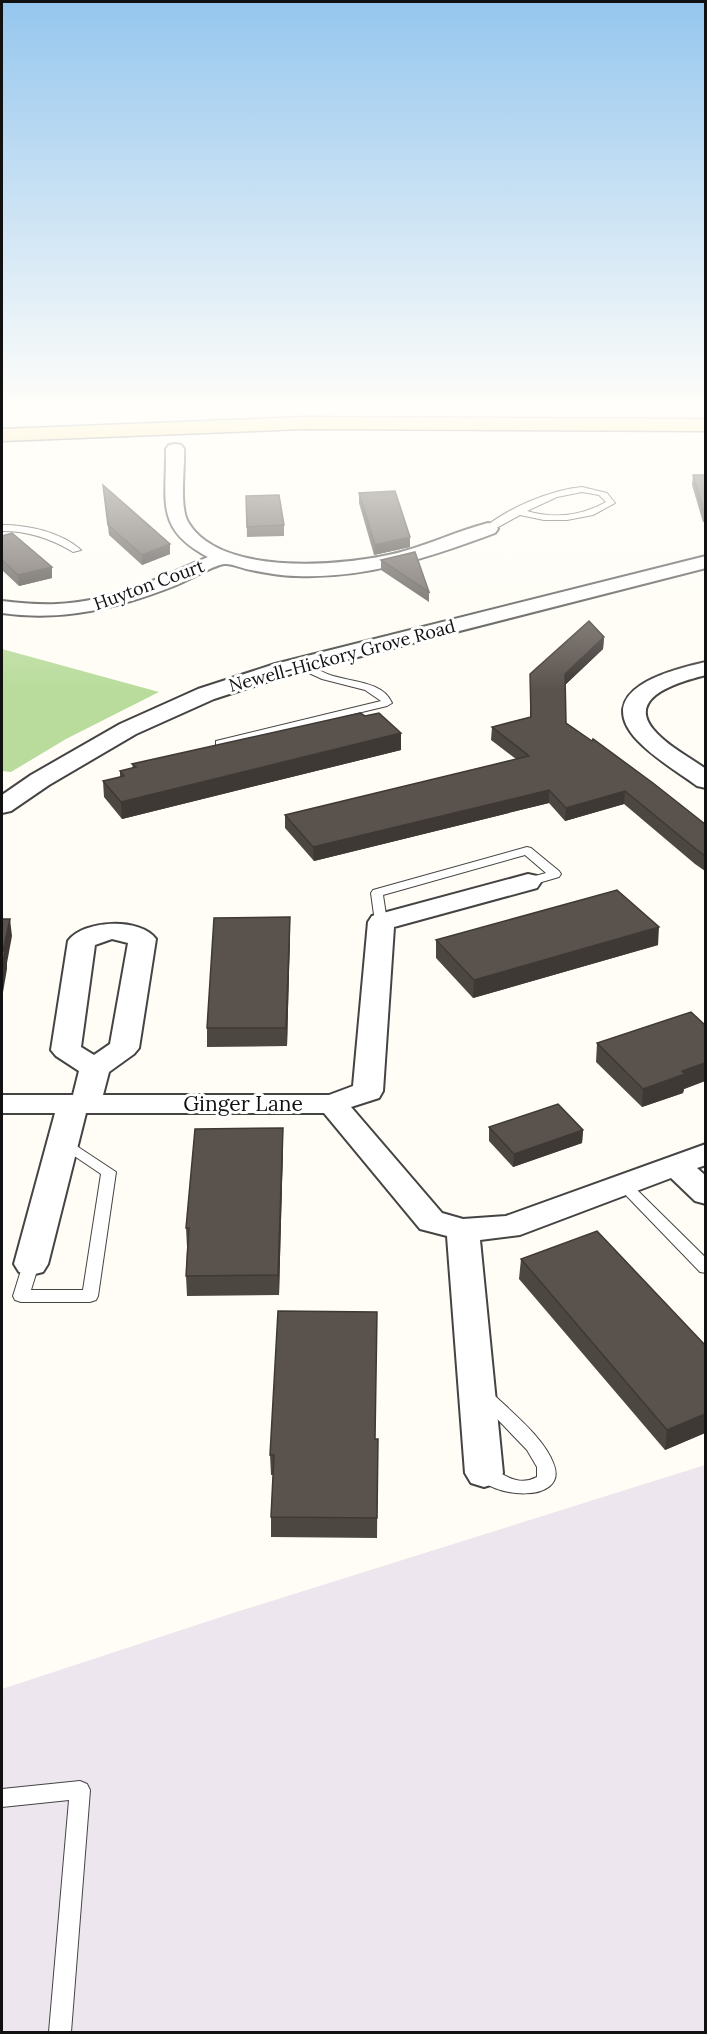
<svg xmlns="http://www.w3.org/2000/svg" width="707" height="2034" viewBox="0 0 707 2034" font-family="Lora,serif">
<rect width="100%" height="100%" fill="#fffdf5"/>
<path fill="#eee6ef" d="M 705,1465 L 705,2032 L 2,2032 L 2,1689 L 230,1614 Z"/>
<path fill="#b9dc9c" d="M 2,649 L 159,692 L 66,739 L 11,772 L 2,771 Z"/>
<g fill="none" stroke-linecap="round" stroke-linejoin="round">
<g stroke="#444" stroke-width="2">
<g id="lane">
<path d="M 582,487 L 607,493 L 615,503 L 593,515 L 567,520 L 544,520 L 520,515 L 491,531 L 483,529 C 505,509 553,489 582,487 ZM 582,492 L 599,495 L 606,502 C 581,516 554,519 527,511 L 557,497 Z"/>
<path d="M 2,525 C 28,525 61,532 81,550 L 73,552 C 50,538 28,531 2,531 Z"/>
<path d="M 300,662 C 311,665 320,671 330,675 C 350,682 383,681 392,703 L 387,706 L 220,746 L 216,745 L 216,741 L 381,701 L 365,690 L 322,679 L 296,667 L 295,665 Z"/>
<path d="M 527,847 L 531,848 L 559,871 L 561,874 L 559,877 L 528,886 L 524,885 L 522,882 L 524,879 L 546,873 L 525,855 L 383,895 L 387,922 L 381,926 L 375,922 L 371,893 L 373,890 Z"/>
<path d="M 63,1137 L 116,1172 L 98,1296 L 96,1300 L 90,1302 L 21,1302 L 15,1300 L 13,1296 L 23,1264 L 25,1260 L 37,1260 L 39,1264 L 31,1290 L 83,1290 L 101,1174 L 58,1145 L 56,1142 L 58,1139 Z"/>
<path d="M 623,1179 L 628,1181 L 706,1258 L 706,1273 L 700,1272 L 618,1187 L 616,1184 L 618,1181 Z"/>
<path d="M 485,1390 L 491,1392 C 510,1411 545,1438 554,1465 C 568,1504 489,1499 475,1473 L 478,1468 L 484,1466 C 503,1472 516,1488 537,1477 L 537,1467 L 527,1450 L 479,1400 L 477,1396 L 479,1392 Z"/>
<path d="M 80,1781 L 87,1784 L 90,1790 L 71,2032 L 49,2032 L 69,1800 L 2,1807 L 2,1789 Z"/>
</g>
</g>
<g stroke="#444" stroke-width="4">
<g id="street">
<path d="M 175,444 L 181,445 L 184,449 C 185,468 179,506 188,522 C 221,578 349,566 401,552 C 430,544 458,531 488,523 L 495,525 L 498,529 L 495,533 C 431,557 365,579 296,576 C 281,576 266,573 251,570 C 243,569 232,563 224,564 C 212,566 187,581 174,586 C 118,608 63,622 2,613 L 2,601 C 20,603 38,605 57,604 C 110,602 161,578 208,557 C 154,529 167,500 166,449 L 169,445 Z"/>
<path d="M 706,556 L 706,568 L 291,674 L 214,699 L 136,734 L 49,785 L 11,811 L 2,813 L 2,795 L 31,775 L 120,724 L 198,689 L 275,664 Z"/>
<path d="M 706,662 L 706,675 C 682,681 626,696 653,729 C 666,745 689,757 706,769 L 706,788 L 697,786 C 678,772 654,758 638,741 C 590,690 670,670 706,662 Z"/>
<path d="M 528,874 L 537,876 L 541,882 L 537,888 L 394,927 L 383,1091 L 379,1098 L 351,1107 L 442,1213 L 463,1219 L 506,1216 L 706,1144 L 706,1165 L 697,1168 L 706,1176 L 706,1204 L 695,1201 L 671,1178 L 520,1235 L 480,1240 L 503,1473 L 497,1483 L 484,1487 L 471,1483 L 465,1473 L 447,1236 L 420,1229 L 324,1113 L 86,1113 L 48,1264 L 43,1272 L 31,1275 L 19,1272 L 14,1264 L 55,1113 L 2,1113 L 2,1095 L 73,1095 L 79,1071 L 56,1056 L 51,1050 L 68,941 C 83,920 140,917 156,939 L 139,1048 L 134,1054 L 109,1072 L 103,1095 L 329,1095 L 353,1086 L 368,922 L 372,916 ZM 112,939 L 128,943 L 110,1044 L 94,1055 L 81,1047 L 95,945 Z"/>
</g>
</g>
<g stroke="#222" stroke-width="3">
<path id="primary" d="M 304,417 L 706,419 L 706,431 L 304,429 L 2,441 L 2,429 Z"/>
</g>
<use href="#lane" fill="#fff" fill-rule="evenodd"/>
<use href="#street" fill="#fff" fill-rule="evenodd"/>
<use href="#primary" fill="#f9d66b" fill-rule="evenodd"/>
</g>
<g fill="#4d4742">
<path d="M 693,475 L 705,475 L 705,522 L 703,522 L 692,485 Z"/>
<path d="M 103,485 L 170,554 L 142,565 L 109,535 Z"/>
<path d="M 359,493 L 410,537 L 410,547 L 374,555 L 359,503 Z"/>
<path d="M 246,496 L 284,525 L 284,536 L 247,537 Z"/>
<path d="M 2,536 L 52,567 L 52,578 L 19,586 L 2,570 Z"/>
<path d="M 381,560 L 429,592 L 429,602 L 381,570 Z"/>
<path d="M 604,637 L 603,649 L 565,685 L 566,723 L 705,824 L 705,871 L 695,864 L 624,804 L 565,821 L 549,803 L 314,861 L 285,828 L 285,815 L 516,759 L 491,740 L 492,727 L 530,717 L 530,674 Z"/>
<path d="M 365,716 L 401,733 L 401,750 L 122,819 L 104,797 L 103,781 L 120,777 L 120,771 L 133,768 L 132,764 Z"/>
<path d="M 290,917 L 290,935 L 287,1046 L 207,1047 L 207,1028 Z"/>
<path d="M 436,940 L 658,945 L 473,998 L 436,958 Z"/>
<path d="M 705,1025 L 705,1081 L 684,1089 L 683,1093 L 642,1107 L 596,1062 L 597,1043 Z"/>
<path d="M 489,1127 L 583,1130 L 582,1143 L 513,1167 L 489,1141 Z"/>
<path d="M 283,1128 L 283,1147 L 279,1295 L 187,1296 L 186,1276 L 187,1247 L 186,1228 Z"/>
<path d="M 521,1259 L 705,1345 L 705,1433 L 665,1450 L 519,1279 Z"/>
<path d="M 375,1439 L 378,1439 L 377,1538 L 271,1537 L 271,1517 L 273,1475 L 271,1475 L 270,1455 Z"/>
</g>
<g fill="#3f3936">
<path d="M 704,512 L 705,512 L 705,522 L 703,522 Z"/>
<path d="M 410,537 L 410,547 L 374,555 L 375,545 Z"/>
<path d="M 170,544 L 170,554 L 142,565 L 142,555 Z"/>
<path d="M 52,567 L 52,578 L 19,586 L 18,575 Z"/>
<path d="M 604,637 L 603,649 L 564,686 L 565,674 Z"/>
<path d="M 401,733 L 401,750 L 122,819 L 121,802 Z"/>
<path d="M 549,790 L 549,803 L 314,861 L 313,847 Z"/>
<path d="M 625,791 L 624,804 L 565,821 L 566,808 Z"/>
<path d="M 290,917 L 290,935 L 287,1046 L 286,1028 Z"/>
<path d="M 10,919 L 12,936 L 7,963 L 7,969 L 2,998 L 2,970 L 3,951 Z"/>
<path d="M 659,927 L 658,945 L 473,998 L 474,980 Z"/>
<path d="M 705,1063 L 705,1081 L 684,1089 L 683,1093 L 642,1107 L 643,1089 L 682,1071 Z"/>
<path d="M 283,1128 L 283,1147 L 279,1295 L 278,1275 Z"/>
<path d="M 583,1130 L 582,1143 L 513,1167 L 514,1154 Z"/>
<path d="M 705,1414 L 705,1433 L 665,1450 L 667,1430 Z"/>
</g>
<g fill="#5a524d" stroke="#3f3936" stroke-width="1.5">
<path d="M 693,475 L 705,475 L 705,512 L 704,512 Z"/>
<path d="M 103,485 L 170,544 L 142,555 L 108,525 Z"/>
<path d="M 395,491 L 410,537 L 375,545 L 359,493 Z"/>
<path d="M 279,495 L 284,525 L 247,527 L 246,496 Z"/>
<path d="M 12,533 L 52,567 L 18,575 L 2,560 L 2,536 Z"/>
<path d="M 415,552 L 429,592 L 381,560 Z"/>
<path d="M 589,621 L 604,637 L 565,674 L 566,723 L 592,741 L 593,739 L 653,783 L 705,824 L 705,856 L 697,850 L 625,791 L 566,808 L 549,790 L 313,847 L 285,815 L 529,756 L 492,727 L 531,717 L 530,674 Z"/>
<path d="M 360,713 L 365,716 L 379,713 L 401,733 L 121,802 L 103,781 L 124,776 L 120,771 L 136,767 L 132,764 Z"/>
<path d="M 617,890 L 659,927 L 474,980 L 436,940 Z"/>
<path d="M 290,917 L 286,1028 L 207,1028 L 214,918 Z"/>
<path d="M 2,919 L 10,919 L 3,951 L 5,951 L 2,970 Z"/>
<path d="M 691,1012 L 705,1025 L 705,1063 L 682,1071 L 685,1074 L 643,1089 L 597,1043 Z"/>
<path d="M 558,1104 L 583,1130 L 514,1154 L 489,1127 Z"/>
<path d="M 283,1128 L 278,1275 L 186,1276 L 189,1228 L 186,1228 L 195,1129 Z"/>
<path d="M 597,1231 L 705,1345 L 705,1414 L 667,1430 L 521,1259 Z"/>
<path d="M 278,1311 L 377,1312 L 375,1439 L 378,1439 L 377,1518 L 271,1517 L 274,1455 L 270,1455 Z"/>
</g>
<linearGradient id="sky" x2="0" y2="1"><stop stop-color="#95c6ee"/><stop offset="0.59" stop-color="#fffefa"/><stop offset="1" stop-color="#fffefa" stop-opacity="0"/></linearGradient>
<rect width="707" height="690" fill="url(#sky)"/>
<g text-anchor="middle" stroke-width="6" stroke-linejoin="round" paint-order="stroke">
<g font-size="18" fill="#111" stroke="#fff">
<text transform="translate(149 585) rotate(-20)" y="6">Huyton Court</text>
<text transform="translate(342 656) rotate(-15)" y="6">Newell-Hickory Grove Road</text>
</g>
<g font-size="21" fill="#111" stroke="#fff">
<text x="243" y="1111">Ginger Lane</text>
</g>
</g>
<rect width="707" height="2034" fill="none" stroke="#111111" stroke-width="6"/>
</svg>
